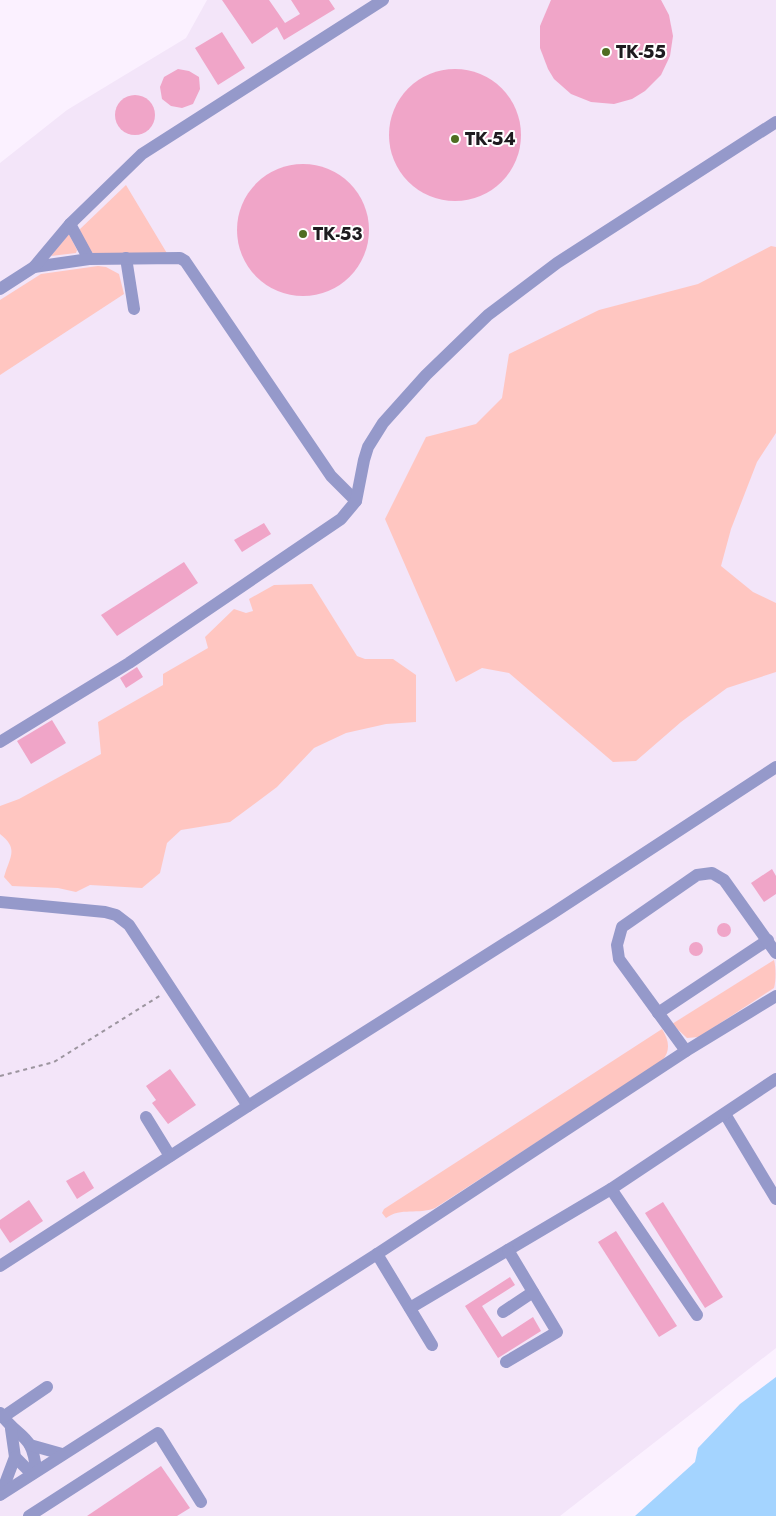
<svg xmlns="http://www.w3.org/2000/svg" width="776" height="1516" viewBox="0 0 776 1516" font-family="Jost,sans-serif">
<rect width="100%" height="100%" fill="#fbf1ff"/>
<path fill="#f3e5f9" d="M 207,0 L 776,0 L 776,1348 L 560,1516 L 0,1516 L 0,163 L 67,110 L 186,38 Z"/>
<g fill="#ffc6c1">
<path d="M 126,185 L 168,255 L 93,253 L 88,250 L 78,231 Z"/>
<path d="M 69,234 L 77,250 L 76,253 L 51,256 Z"/>
<path d="M 771,246 L 776,247 L 776,433 L 757,462 L 731,529 L 721,566 L 753,592 L 776,603 L 776,672 L 727,688 L 681,722 L 636,761 L 613,762 L 509,673 L 482,668 L 456,682 L 385,519 L 426,437 L 476,424 L 502,398 L 509,354 L 599,310 L 698,284 Z"/>
<path d="M 98,266 L 106,267 L 119,274 L 124,294 L 0,375 L 0,300 L 41,274 Z"/>
<path d="M 312,584 L 357,656 L 365,659 L 393,659 L 416,675 L 416,722 L 386,724 L 346,733 L 314,748 L 277,787 L 230,822 L 181,830 L 167,843 L 160,873 L 142,888 L 90,885 L 76,892 L 58,888 L 12,886 L 4,877 C 10,856 19,849 0,834 L 0,806 L 19,799 L 101,754 L 98,722 L 163,685 L 163,674 L 208,648 L 205,637 L 234,609 L 246,613 L 253,611 L 249,599 L 274,585 Z"/>
<path d="M 774,960 C 776,967 776,981 774,988 L 699,1037 L 687,1038 L 672,1024 Z"/>
<path d="M 662,1029 C 669,1040 671,1051 662,1061 L 435,1208 C 418,1215 401,1207 386,1218 L 382,1213 L 384,1209 Z"/>
</g>
<path fill="#a4d4ff" d="M 776,1377 L 776,1516 L 635,1516 L 695,1462 L 698,1448 L 740,1404 Z"/>
<g fill="#f0a5c8">
<path d="M 222,0 L 269,0 L 285,23 L 300,14 L 291,0 L 329,0 L 335,9 L 284,40 L 277,27 L 252,44 Z"/>
<path d="M 551,0 L 661,0 L 669,15 L 673,36 L 670,56 L 661,75 L 645,91 L 632,99 L 614,104 L 591,102 L 571,94 L 554,79 L 548,69 L 540,48 L 540,26 Z"/>
<path d="M 222,32 L 245,68 L 218,85 L 195,48 Z"/>
<circle cx="455" cy="135" r="66"/>
<path d="M 178,69 L 189,71 L 199,77 L 200,89 L 193,104 L 182,108 L 171,106 L 162,99 L 160,87 L 164,77 Z"/>
<circle cx="135" cy="115" r="20"/>
<circle cx="303" cy="230" r="66"/>
<path d="M 264,523 L 271,534 L 242,552 L 234,540 Z"/>
<path d="M 184,562 L 198,583 L 117,636 L 101,615 Z"/>
<path d="M 137,667 L 143,677 L 126,688 L 120,678 Z"/>
<path d="M 52,720 L 66,743 L 31,764 L 17,741 Z"/>
<path d="M 772,869 L 776,876 L 776,894 L 764,902 L 751,883 Z"/>
<circle cx="724" cy="930" r="7"/>
<circle cx="696" cy="949" r="7"/>
<path d="M 170,1069 L 196,1105 L 168,1124 L 152,1103 L 156,1100 L 146,1086 Z"/>
<path d="M 84,1171 L 94,1188 L 77,1199 L 66,1181 Z"/>
<path d="M 29,1200 L 43,1221 L 10,1243 L 0,1228 L 0,1220 Z"/>
<path d="M 663,1202 L 723,1297 L 705,1308 L 645,1213 Z"/>
<path d="M 616,1231 L 677,1326 L 659,1337 L 598,1242 Z"/>
<path d="M 510,1277 L 515,1285 L 482,1306 L 502,1337 L 533,1317 L 541,1331 L 498,1358 L 465,1306 Z"/>
<path d="M 161,1466 L 190,1508 L 177,1516 L 87,1516 Z"/>
</g>
<g fill="none" stroke-linecap="round" stroke-linejoin="round">
<path stroke="#9c959f" stroke-width="2" stroke-dasharray="4 4" stroke-linecap="butt" d="M 0,1076 L 54,1062 L 161,995"/>
<g stroke="#9599ca" stroke-width="12">
<path d="M 70,224 L 89,259"/>
<path d="M 126,258 L 134,309"/>
<path d="M 34,267 L 89,259 L 180,258 L 185,261 L 331,476 L 356,501"/>
<path d="M 0,289 L 34,267 L 70,224 L 142,154 L 383,0"/>
<path d="M 0,742 L 129,663 L 341,519 L 356,501 L 364,460 L 368,447 L 383,423 L 426,375 L 488,315 L 557,263 L 776,122"/>
<path d="M 0,902 L 105,912 L 116,915 L 129,925 L 248,1106 L 553,913 L 776,767"/>
<path d="M 658,1013 L 768,940"/>
<path d="M 686,1051 L 619,959 L 617,945 L 622,927 L 697,875 L 712,873 L 724,880 L 776,953"/>
<path d="M 725,1114 L 776,1199"/>
<path d="M 146,1117 L 170,1156"/>
<path d="M 611,1189 L 697,1315"/>
<path d="M 377,1254 L 432,1345"/>
<path d="M 0,1266 L 248,1106"/>
<path d="M 410,1308 L 611,1189 L 776,1079"/>
<path d="M 503,1312 L 533,1292"/>
<path d="M 506,1362 L 557,1332 L 508,1250"/>
<path d="M 0,1413 C 19,1440 33,1432 36,1471"/>
<path d="M 3,1417 L 47,1387"/>
<path d="M 11,1429 L 15,1457 L 32,1474"/>
<path d="M 30,1445 L 62,1454"/>
<path d="M 1,1494 L 15,1457"/>
<path d="M 0,1495 L 377,1254 L 686,1051 L 776,996"/>
<path d="M 29,1516 L 158,1433 L 201,1502"/>
</g>
</g>
<g fill="#4f6d22" stroke="#fff" stroke-width="2">
<circle cx="606" cy="52" r="5"/>
<circle cx="455" cy="139" r="5"/>
<circle cx="303" cy="234" r="5"/>
</g>
<g text-anchor="middle" stroke-width="4" stroke-linejoin="round" paint-order="stroke">
<g font-size="18" font-weight="bold" fill="#1e1b1f" stroke="#fff" text-anchor="start">
<text x="616" y="58">TK-55</text>
<text x="465" y="145">TK-54</text>
<text x="313" y="240">TK-53</text>
</g>
</g>
</svg>
